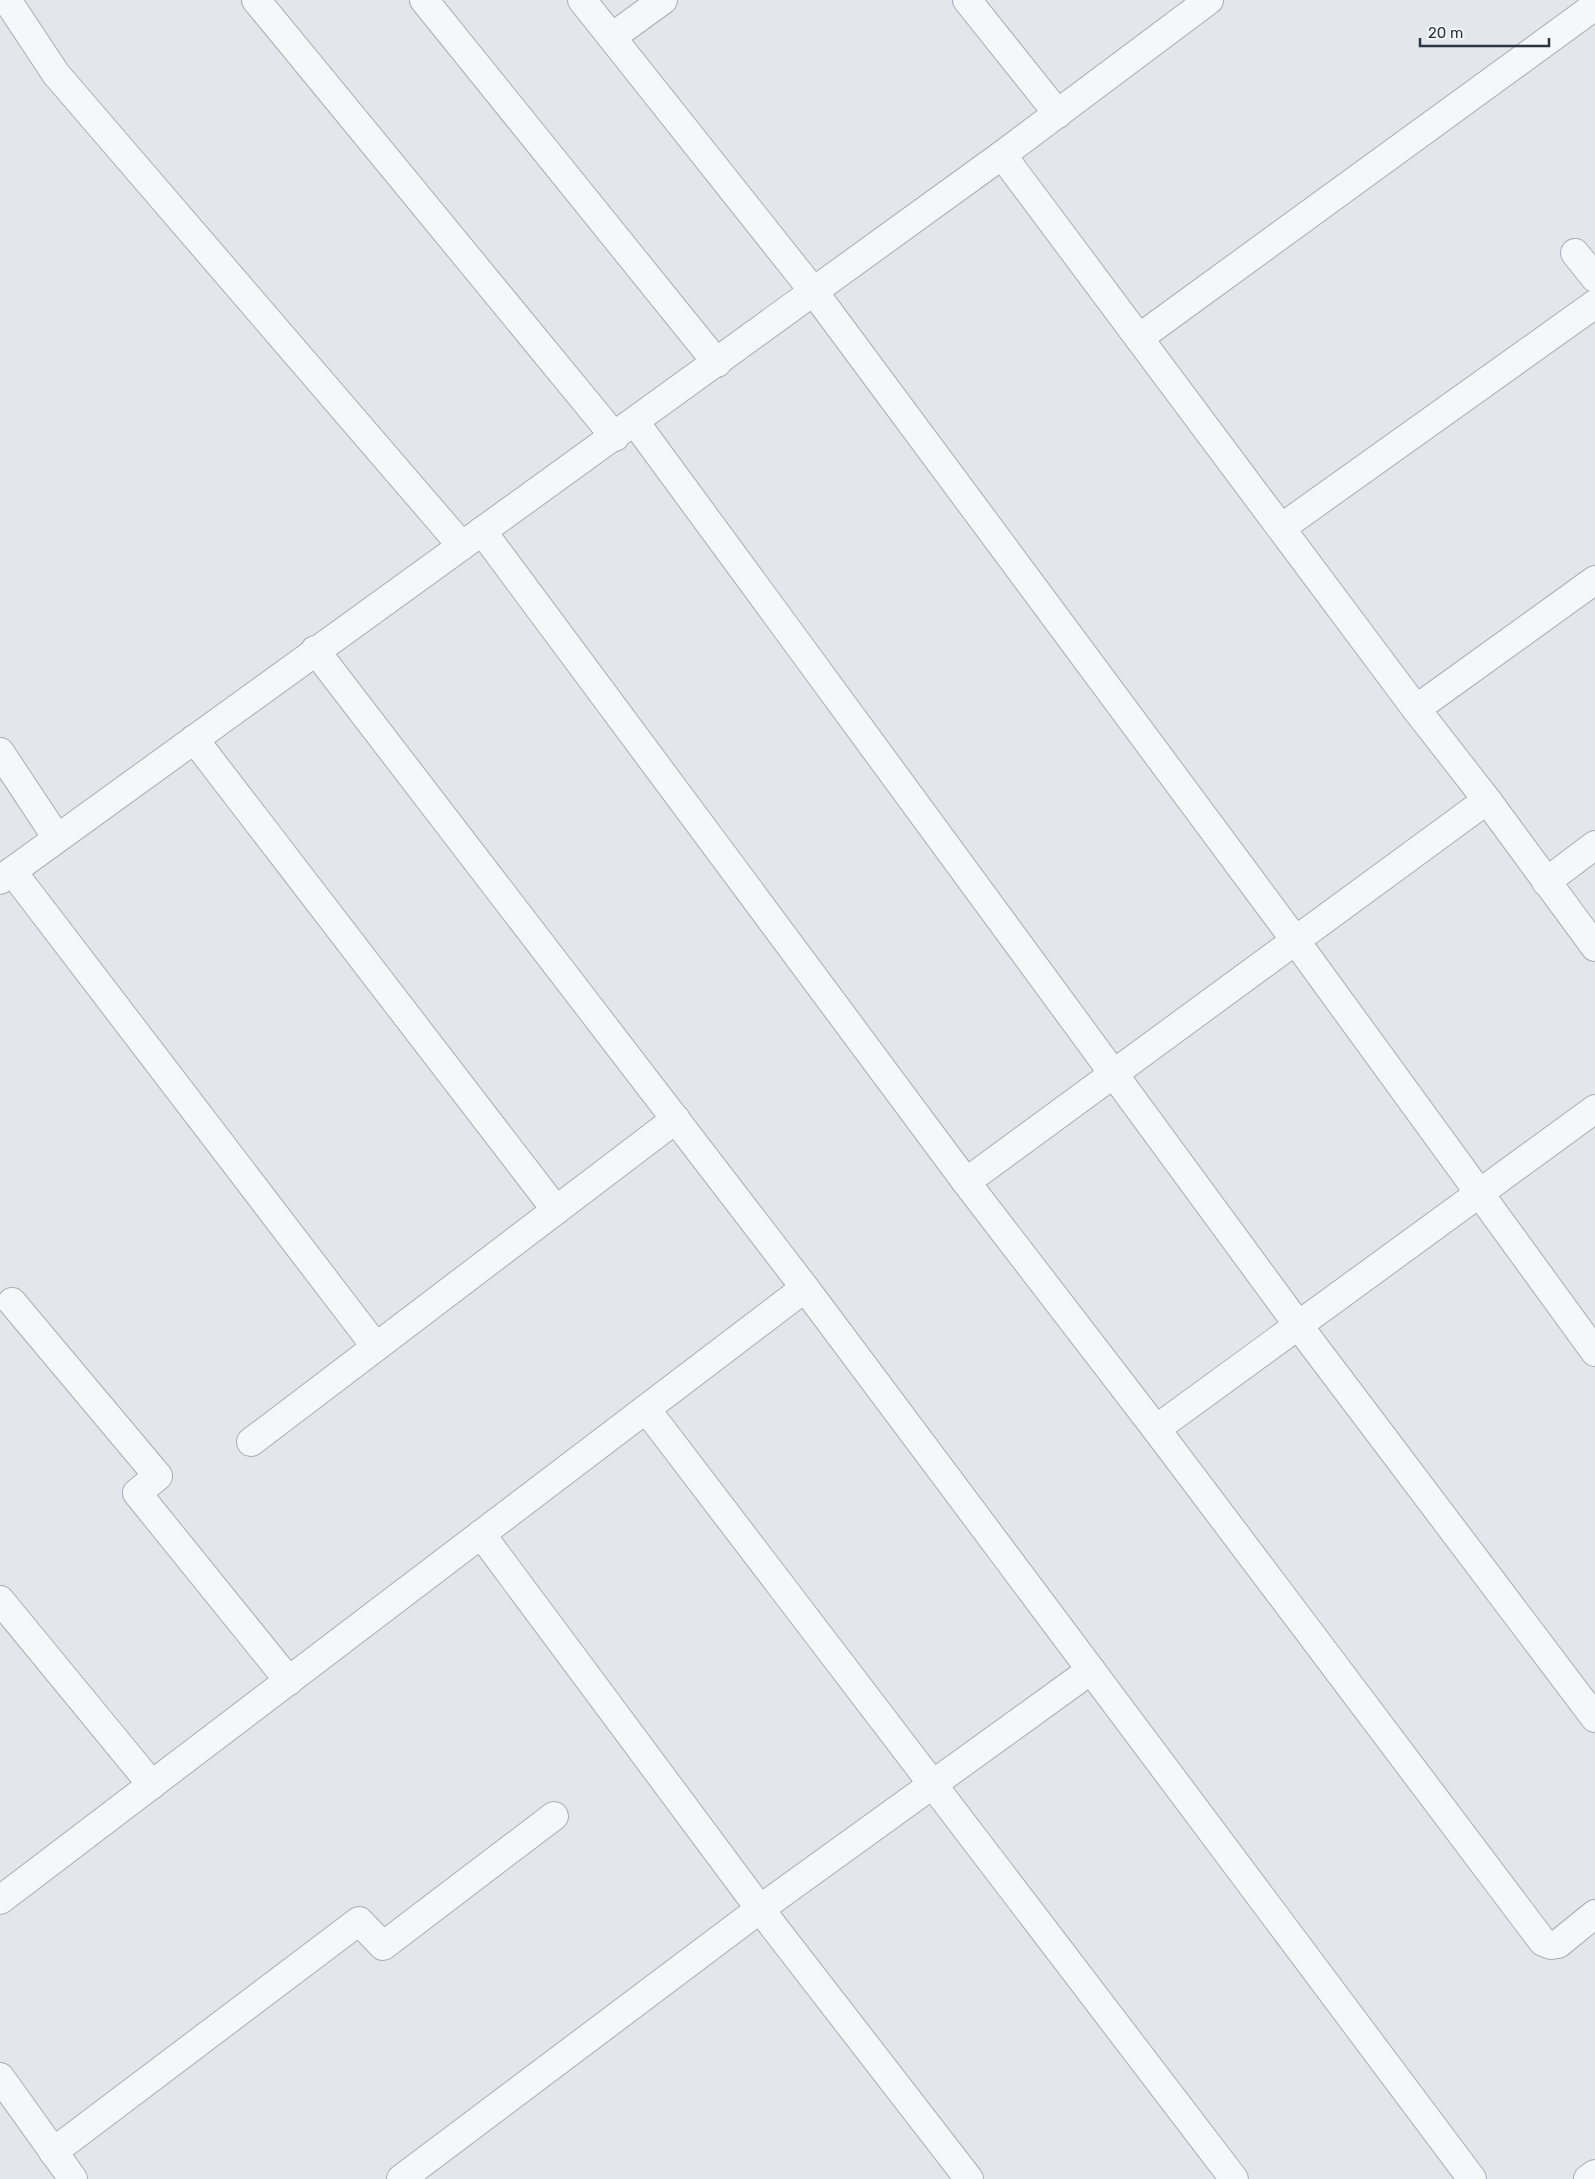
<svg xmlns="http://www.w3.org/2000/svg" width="1595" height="2179" viewBox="0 0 1595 2179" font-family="Rubik,sans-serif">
<rect width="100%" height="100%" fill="#e3e7eb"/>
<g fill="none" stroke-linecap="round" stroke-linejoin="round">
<g stroke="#a8aeb6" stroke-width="30">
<g id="minor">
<path d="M 7,0 L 56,74 L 462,546"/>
<path d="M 256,0 L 615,437"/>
<path d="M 424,0 L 717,363"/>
<path d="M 582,0 L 814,292 L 1295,940 L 1595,1352"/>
<path d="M 967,0 L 1058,114"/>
<path d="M 612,37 L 663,0"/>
<path d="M 1002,155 L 1416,709 L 1487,800 L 1595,947"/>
<path d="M 1575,253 L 1595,278"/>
<path d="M 1139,338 L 1595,6"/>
<path d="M 635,422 L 1298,1325 L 1595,1718"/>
<path d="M 1281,528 L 1595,304"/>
<path d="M 482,531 L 966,1182 L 1156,1429 L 1543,1942 L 1551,1945 L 1558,1944 L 1595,1914"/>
<path d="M 315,650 L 805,1288 L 1472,2179"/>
<path d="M 1416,709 L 1595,580"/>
<path d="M 194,739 L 556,1210"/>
<path d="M 0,752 L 57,838"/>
<path d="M 12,871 L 376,1347"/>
<path d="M 0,880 L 1002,155 L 1209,0"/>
<path d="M 1546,882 L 1595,845"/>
<path d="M 966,1182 L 1487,800"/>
<path d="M 12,1302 L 158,1476 L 137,1493 L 289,1681"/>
<path d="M 646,1409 L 1234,2179"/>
<path d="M 1156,1429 L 1595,1109"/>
<path d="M 251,1442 L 676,1119"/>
<path d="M 481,1534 L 760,1909 L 969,2179"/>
<path d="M 0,1600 L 152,1785"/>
<path d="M 0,1900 L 805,1288"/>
<path d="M 53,2152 L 359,1921 L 383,1946 L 554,1816"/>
<path d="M 401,2179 L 760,1909 L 1091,1670"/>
<path d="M 1588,2179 L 1595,2174"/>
</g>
</g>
<g stroke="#a8aeb6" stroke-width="30">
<path id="tertiary" d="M 0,2077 L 73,2179"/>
</g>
<use href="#minor" stroke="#f6f7f9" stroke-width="28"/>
<use href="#tertiary" stroke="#f6f7f9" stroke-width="28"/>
</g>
<path d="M1420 38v8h129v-8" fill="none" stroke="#2a3644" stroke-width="2.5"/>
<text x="1428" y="38" font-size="15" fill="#2a3644" stroke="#f2f5f8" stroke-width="4" paint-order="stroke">20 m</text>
</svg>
